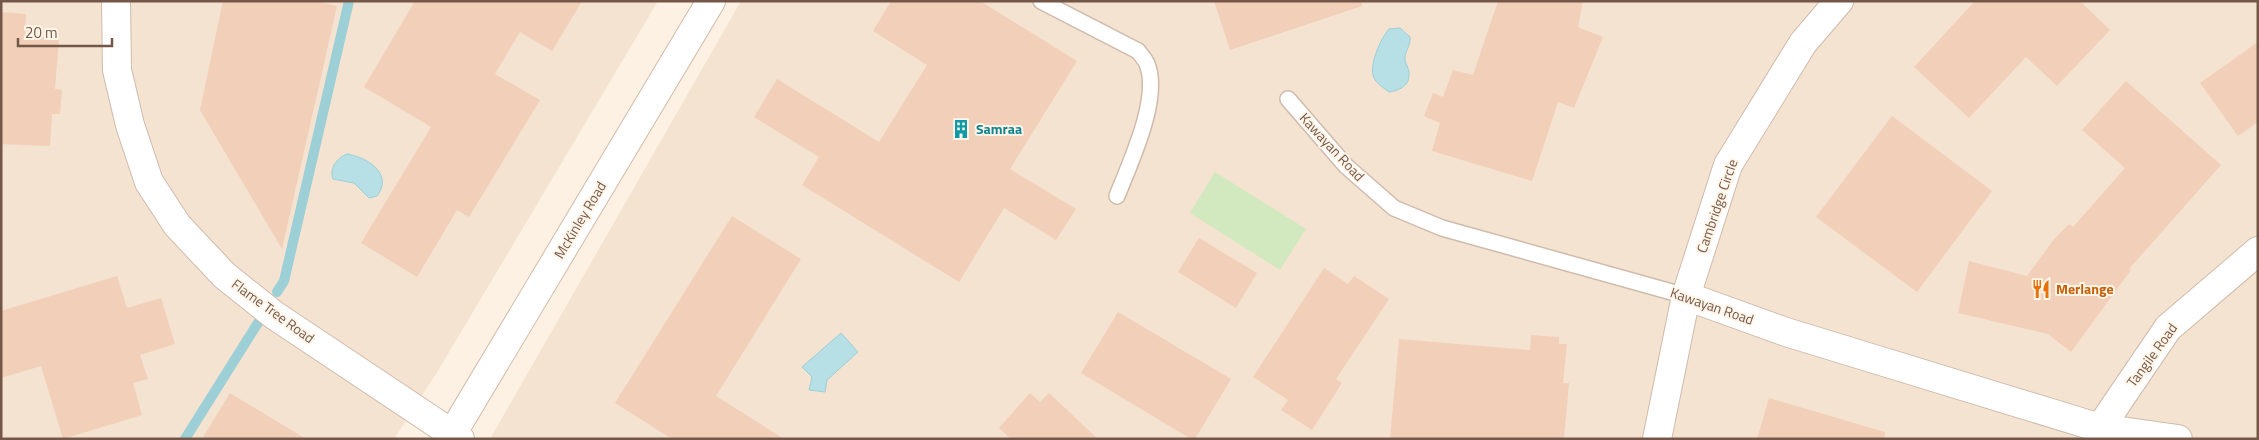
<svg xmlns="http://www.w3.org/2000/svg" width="2259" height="440" viewBox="0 0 2259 440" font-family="'Titillium Web',sans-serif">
<rect width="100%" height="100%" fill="#fcf1e2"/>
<g fill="#f4e3d0">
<path d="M 1,1 L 658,1 L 439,369 L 394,439 L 1,439 Z"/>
<path d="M 741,1 L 2258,1 L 2258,439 L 490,439 Z"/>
</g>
<path fill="#d2e9c0" d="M 1215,172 L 1306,229 L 1280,270 L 1190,213 Z"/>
<g fill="#b6e0e5" stroke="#9dcfd7">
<path d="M 1400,28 L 1410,37 C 1411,46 1404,52 1405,60 C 1406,65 1410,70 1409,76 C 1409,86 1398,91 1389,92 C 1384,88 1377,84 1374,78 C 1368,66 1381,38 1389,29 Z"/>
<path d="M 347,154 C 367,157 394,174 377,196 L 369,198 L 354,183 L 333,179 C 329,168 337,158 347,154 Z"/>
<path d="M 841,333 L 858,352 L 827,380 L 825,392 L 809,390 L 812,377 L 802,367 Z"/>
</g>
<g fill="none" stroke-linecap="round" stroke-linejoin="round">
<g stroke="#9dcfd7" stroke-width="10">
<path d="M 277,292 L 284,281 L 349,1"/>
<path d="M 185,439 L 261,318"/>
</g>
</g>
<g fill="#f2cfb9">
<path d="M 223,1 L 315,1 L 337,6 L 282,249 L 200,110 Z"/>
<path d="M 415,1 L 582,1 L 552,51 L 520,32 L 495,74 L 540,100 L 469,217 L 457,210 L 417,277 L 361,243 L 431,127 L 364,87 Z"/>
<path d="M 891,1 L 980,1 L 1077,61 L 1010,169 L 1076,209 L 1056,240 L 1004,208 L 959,282 L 802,185 L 819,157 L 754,117 L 777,79 L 879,142 L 927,65 L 873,31 Z"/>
<path d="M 1214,1 L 1362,1 L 1362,6 L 1230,50 Z"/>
<path d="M 1498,1 L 1583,1 L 1578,27 L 1603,37 L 1574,108 L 1558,102 L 1532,181 L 1432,151 L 1440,123 L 1424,116 L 1433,93 L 1443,97 L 1453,70 L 1473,75 Z"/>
<path d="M 1975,1 L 2080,1 L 2110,30 L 2057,86 L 2026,57 L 1969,118 L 1914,67 Z"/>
<path d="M 1,12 L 26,14 L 25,36 L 59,38 L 55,89 L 62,90 L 60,114 L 52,114 L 50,146 L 1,144 Z"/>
<path d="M 2258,42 L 2258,122 L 2238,136 L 2200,83 Z"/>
<path d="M 2126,81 L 2221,165 L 2129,269 L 2131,270 L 2071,352 L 2048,334 L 1958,313 L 1969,261 L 2027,276 L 2055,238 L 2069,224 L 2073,227 L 2125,168 L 2082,130 Z"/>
<path d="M 1892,116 L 1992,191 L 1917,292 L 1816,217 Z"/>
<path d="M 732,216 L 801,259 L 716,396 L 784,439 L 672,439 L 615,403 Z"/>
<path d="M 1199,238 L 1257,273 L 1236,308 L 1178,272 Z"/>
<path d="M 1324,268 L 1348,284 L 1354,276 L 1389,299 L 1336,379 L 1342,383 L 1312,430 L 1281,410 L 1288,400 L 1253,377 Z"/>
<path d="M 117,276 L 127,308 L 161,298 L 175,344 L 140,355 L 148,379 L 133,383 L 142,415 L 63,439 L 41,366 L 1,378 L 1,311 Z"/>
<path d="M 1118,312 L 1231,379 L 1195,439 L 1191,439 L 1081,373 Z"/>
<path d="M 1531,335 L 1559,337 L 1559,344 L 1567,344 L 1563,383 L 1569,383 L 1564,439 L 1390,439 L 1399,339 L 1530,350 Z"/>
<path d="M 230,393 L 306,439 L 202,439 Z"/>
<path d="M 1030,393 L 1040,402 L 1049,393 L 1098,439 L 1011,439 L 999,428 Z"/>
<path d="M 1769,398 L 1885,432 L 1884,439 L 1757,439 Z"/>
</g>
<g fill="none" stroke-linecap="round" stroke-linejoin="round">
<g stroke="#cfbbac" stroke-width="18">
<g id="lane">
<path d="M 1041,1 L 1138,51 C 1141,55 1145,59 1147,64 C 1161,98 1130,163 1117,196"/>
<path d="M 1288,99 L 1346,166 L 1394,208 L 1442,228 L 1686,296"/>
</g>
</g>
<g stroke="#cfbbac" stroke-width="30">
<g id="street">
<path d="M 116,1 L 117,70 L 130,125 L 149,182 L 177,225 L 224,275 L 274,315 L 460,439"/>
<path d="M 1686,296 L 1786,332 L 2100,428 L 2178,439"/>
<path d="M 2100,428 L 2168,328 L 2258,251"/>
<path d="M 1657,439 L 1686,296 L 1728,165 L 1803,43 L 1839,1"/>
</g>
</g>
<g stroke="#d2baa9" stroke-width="30">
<path id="secondary" d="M 449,439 L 711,1"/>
</g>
<use href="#lane" stroke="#fff" stroke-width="15"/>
<use href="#street" stroke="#fff" stroke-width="28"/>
<use href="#secondary" stroke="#fff" stroke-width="28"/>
</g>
<defs>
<g id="building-bare" transform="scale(1.5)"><path d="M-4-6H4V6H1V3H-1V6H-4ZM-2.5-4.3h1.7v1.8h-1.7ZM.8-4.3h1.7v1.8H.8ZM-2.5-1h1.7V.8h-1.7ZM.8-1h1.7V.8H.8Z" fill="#0f9aa8" stroke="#fff5e8" stroke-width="2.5" paint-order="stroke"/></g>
<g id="restaurant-bare" transform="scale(1.5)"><path d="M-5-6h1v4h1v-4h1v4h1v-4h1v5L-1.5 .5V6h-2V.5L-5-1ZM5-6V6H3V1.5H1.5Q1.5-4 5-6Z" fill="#e8710a" stroke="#fff5e8" stroke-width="2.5" paint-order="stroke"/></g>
</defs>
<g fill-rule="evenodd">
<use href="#building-bare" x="961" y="129"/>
<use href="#restaurant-bare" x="2041" y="289"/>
</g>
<g text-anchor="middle" stroke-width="4" stroke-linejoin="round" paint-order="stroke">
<g font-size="14" font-weight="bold" fill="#0d838f" stroke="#fff5e8" text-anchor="start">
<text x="976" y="134">Samraa</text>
</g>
<g font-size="14" fill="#745748" stroke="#fff5e8">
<text transform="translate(1332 147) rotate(47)" y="5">Kawayan Road</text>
<text transform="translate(1717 206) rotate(-71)" y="5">Cambridge Circle</text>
<text transform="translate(580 220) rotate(-59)" y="5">McKinley Road</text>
<text transform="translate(1712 306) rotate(19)" y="5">Kawayan Road</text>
<text transform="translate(273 311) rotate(36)" y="5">Flame Tree Road</text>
<text transform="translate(2152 355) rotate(-54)" y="5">Tangile Road</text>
</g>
<g font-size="14" font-weight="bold" fill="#c56008" stroke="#fff5e8" text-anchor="start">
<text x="2056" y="294">Merlange</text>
</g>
</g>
<rect width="2259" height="440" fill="none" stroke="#745748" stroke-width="5"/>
<path d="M18 38v8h94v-8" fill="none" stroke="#745748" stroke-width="2.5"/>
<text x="25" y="38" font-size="15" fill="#745748" stroke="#fff5e8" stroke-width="4" paint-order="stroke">20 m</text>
</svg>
